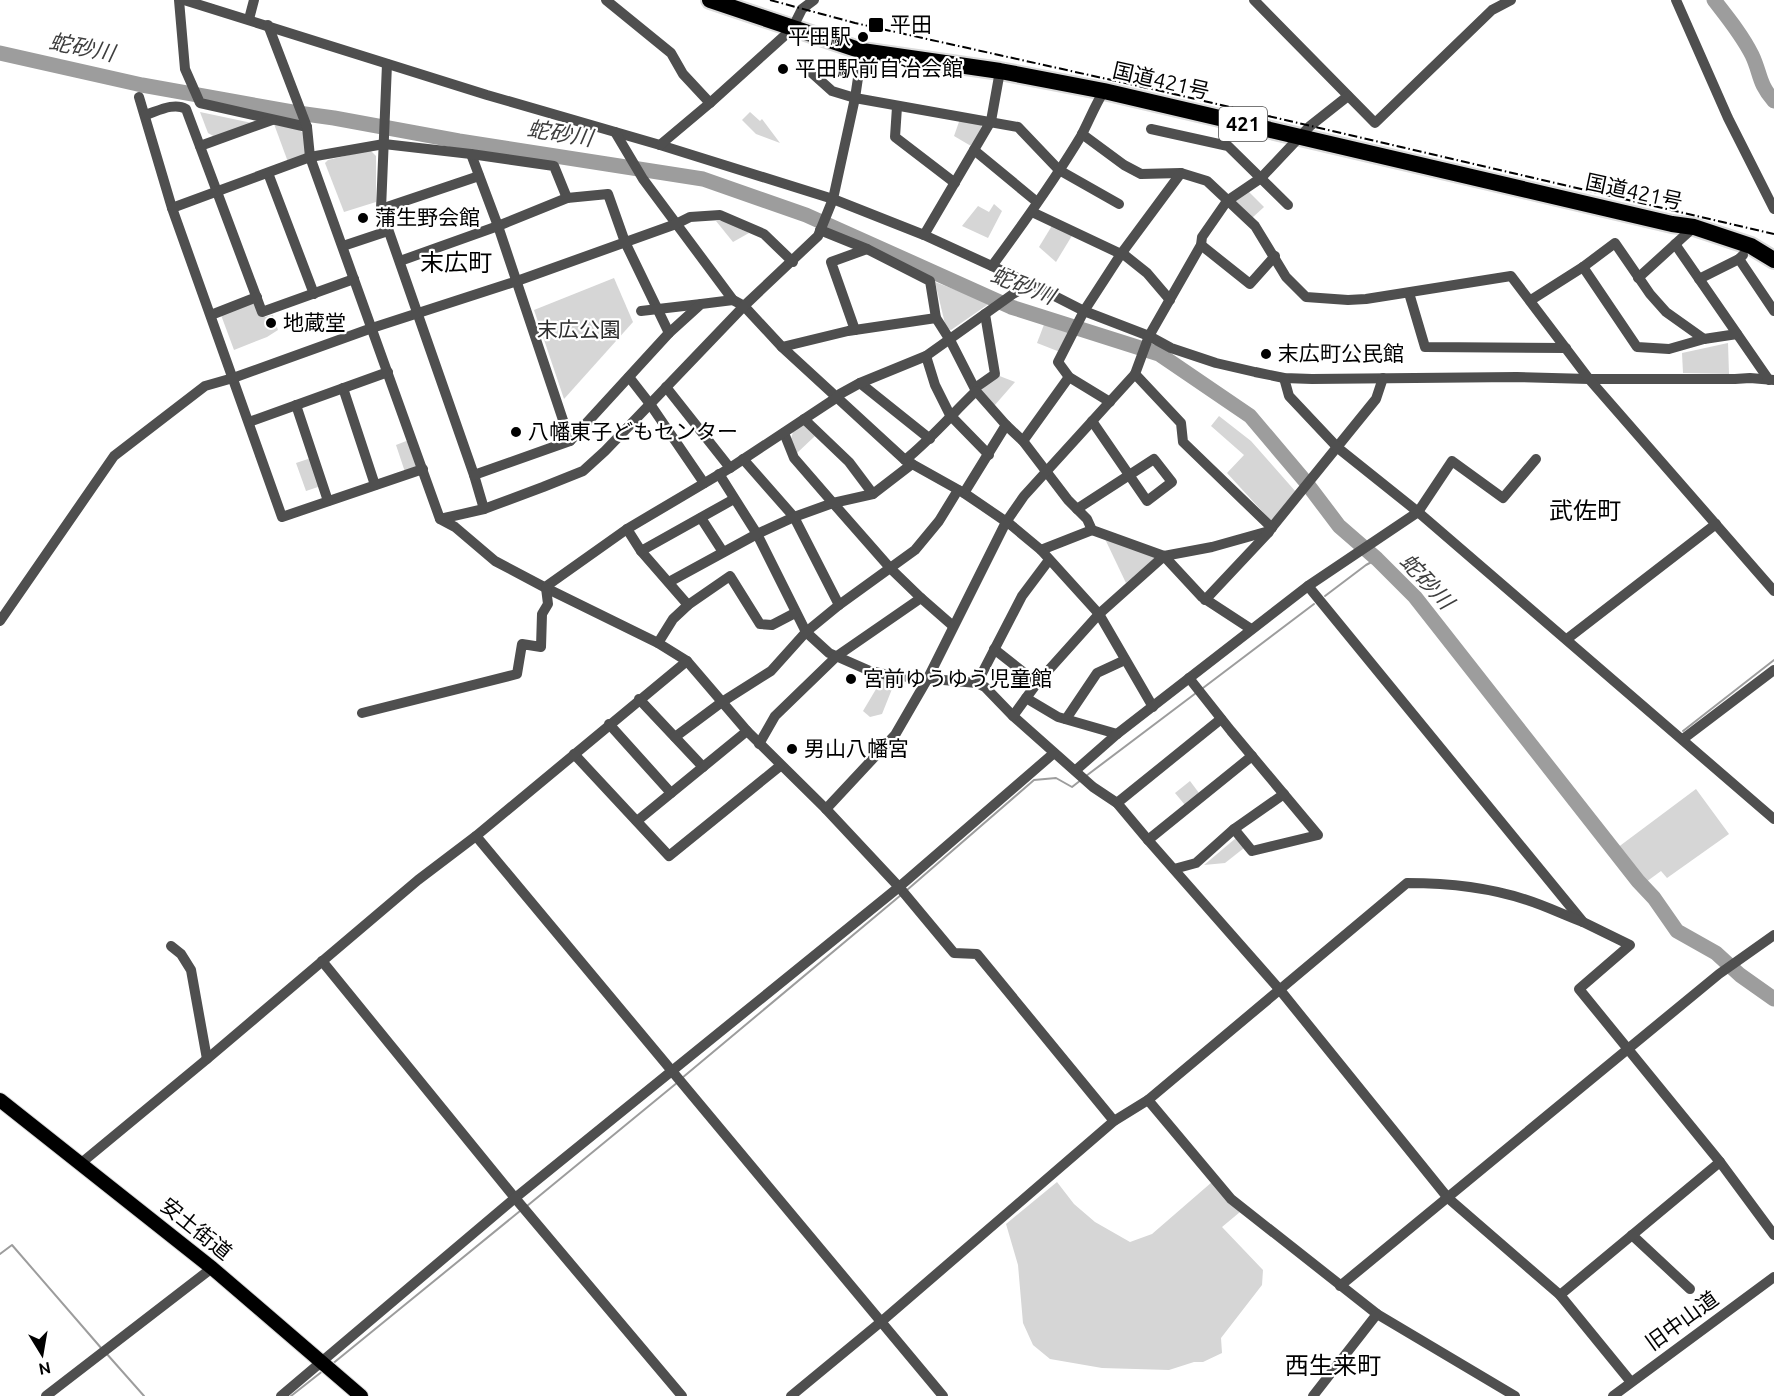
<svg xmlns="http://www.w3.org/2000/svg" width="1774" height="1396" viewBox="0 0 1774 1396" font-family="Ubuntu,'Noto Sans JP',sans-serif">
<rect width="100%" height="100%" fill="#fff"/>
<g fill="#d6d6d6">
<path d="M 200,112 L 252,123 L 215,137 L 208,133 Z"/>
<path d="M 750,112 L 760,121 L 762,119 L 780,143 L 756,134 L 742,120 Z"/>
<path d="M 960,119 L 979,122 L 982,127 L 971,146 L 954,136 Z"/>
<path d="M 274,124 L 298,129 L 306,135 L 311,151 L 288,162 Z"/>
<path d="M 370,150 L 376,156 L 376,202 L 344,212 L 325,163 L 328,160 Z"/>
<path d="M 1247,190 L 1264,207 L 1252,218 L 1236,204 L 1236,197 Z"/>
<path d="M 994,204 L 1002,211 L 988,238 L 962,226 L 978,206 L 989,212 Z"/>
<path d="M 716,221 L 725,221 L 749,233 L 733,242 Z"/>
<path d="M 1053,224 L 1073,234 L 1056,262 L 1039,247 Z"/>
<path d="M 614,278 L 633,322 L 564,399 L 534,310 Z"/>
<path d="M 935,282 L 990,303 L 951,330 L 946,328 Z"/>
<path d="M 255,301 L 265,317 L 273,315 L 278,330 L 267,337 L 234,350 L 221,315 Z"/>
<path d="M 1045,322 L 1068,331 L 1060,352 L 1037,343 Z"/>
<path d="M 1728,343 L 1729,374 L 1683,373 L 1682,353 Z"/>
<path d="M 997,375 L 1015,382 L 994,406 L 981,390 Z"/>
<path d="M 1219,416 L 1251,441 L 1296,492 L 1272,522 L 1227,473 L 1244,455 L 1211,426 Z"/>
<path d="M 800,424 L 807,425 L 815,436 L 797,453 L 791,439 L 793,432 Z"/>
<path d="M 414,438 L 417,467 L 405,472 L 396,445 Z"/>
<path d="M 314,457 L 324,485 L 306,491 L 296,463 Z"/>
<path d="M 1105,539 L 1156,557 L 1126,583 Z"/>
<path d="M 882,679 L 894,684 L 882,714 L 870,717 L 863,711 Z"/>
<path d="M 1190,781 L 1199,793 L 1185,805 L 1175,793 Z"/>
<path d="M 1696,789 L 1729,834 L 1667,878 L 1661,871 L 1646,882 L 1617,848 Z"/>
<path d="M 1236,838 L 1244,848 L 1225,863 L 1204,865 Z"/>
<path d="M 1057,1182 L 1074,1204 L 1095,1222 L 1130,1242 L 1152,1234 L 1212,1182 L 1240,1212 L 1222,1227 L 1263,1270 L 1262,1285 L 1221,1338 L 1222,1353 L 1203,1362 L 1194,1362 L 1169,1370 L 1102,1368 L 1050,1359 L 1033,1345 L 1023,1323 L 1018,1265 L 1006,1224 Z"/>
</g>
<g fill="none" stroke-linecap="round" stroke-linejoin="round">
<g stroke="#9d9d9d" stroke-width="2">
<path d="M 1325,596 L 1366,565 L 1377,559"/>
<path d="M 1203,688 L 1314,604"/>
<path d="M 1683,731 L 1774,660"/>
<path d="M 1086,776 L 1196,693"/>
<path d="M 907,890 L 1034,780 L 1056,778 L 1072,787 L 1081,780"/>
<path d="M 682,1078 L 901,895"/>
<path d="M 527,1206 L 678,1082"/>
<path d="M 0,1254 L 12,1245 L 102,1349"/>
<path d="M 106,1353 L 144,1396"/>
<path d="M 331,1365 L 520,1211"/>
<path d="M 291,1396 L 324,1370"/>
</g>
<g stroke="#9d9d9d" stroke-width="15">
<path d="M 1714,0 C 1728,18 1742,35 1752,55 C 1761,74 1758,83 1774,101"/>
<path d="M 0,53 L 142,85 L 298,113 L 334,118 L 459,141 L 703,179 L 806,215 L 1011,307 L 1159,354 L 1250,416 L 1305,481 L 1339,526 L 1377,559 L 1415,597 L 1638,881 L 1654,898 L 1677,931 L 1716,953 L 1740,975 L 1774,999"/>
</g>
<g stroke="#dbdbdb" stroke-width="16">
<path id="major" d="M 0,1100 L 212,1268 L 361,1396"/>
</g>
<g stroke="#dbdbdb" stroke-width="20">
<path id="highway" d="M 710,0 L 862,51 L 1000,71 L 1104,91 L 1672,224 L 1694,227 L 1751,246 L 1774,260"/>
</g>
<g stroke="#4f4f4f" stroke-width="10">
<path d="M 179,0 L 185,69 L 200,103 L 307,127"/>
<path d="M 184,0 L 487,95 L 660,145 L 833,199 L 924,235 L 1031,284 L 1084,311 L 1149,336 L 1171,348 L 1216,363 L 1255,372 L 1284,378 L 1312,379 L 1517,377 L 1589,379 L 1735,379 L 1750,378 L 1774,380"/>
<path d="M 606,0 L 671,53 L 683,74 L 710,103"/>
<path d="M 1254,0 L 1375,123 L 1492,10 L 1511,0"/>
<path d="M 1676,0 L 1728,118 L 1774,209"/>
<path d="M 249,19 L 254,0"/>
<path d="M 268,25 L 307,127 L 310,157 L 440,519 L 455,527 L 495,561 L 546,588 L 658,643 L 687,661 L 747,731 L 826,809 L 899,887 L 954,953 L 977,954 L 1114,1121"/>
<path d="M 387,64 L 381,209 L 474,475 L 484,509"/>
<path d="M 803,65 L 832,91 L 855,98 L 1018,127 L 1059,170 L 1119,204"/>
<path d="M 139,97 L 172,208 L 282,517 L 423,469"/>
<path d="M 897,107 L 895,137 L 955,183"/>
<path d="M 145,115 C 158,111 174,102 186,109 L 262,312 L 354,279"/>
<path d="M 1151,129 L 1228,146 L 1288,205"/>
<path d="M 615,132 L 643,179 L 733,300 L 744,306 L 782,347 L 905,460 L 964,493 L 1011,525 L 1041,550 L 1099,614 L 1153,707"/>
<path d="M 1082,134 L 1124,165 L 1141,174 L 1181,173 L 1207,181 L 1255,226 L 1286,277 L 1306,297 L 1348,300 L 1366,299 L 1511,276 L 1589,379 L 1774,591"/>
<path d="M 660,145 L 710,103 L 792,29 L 802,9 L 814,0"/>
<path d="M 200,146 L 272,120"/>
<path d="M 974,150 L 1037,202"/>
<path d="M 471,154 L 498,226 L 570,441"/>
<path d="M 268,173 L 314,294"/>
<path d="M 172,208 L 310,157 L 384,144 L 471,154 L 554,166 L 567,198"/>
<path d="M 381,209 L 479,176"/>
<path d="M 1032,212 L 1121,254"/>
<path d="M 820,230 L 867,249 L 930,281 L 936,318 L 950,340 L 976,391 L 1006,425 L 1023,441 L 1068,500 L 1087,519 L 1092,530 L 1164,556 L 1212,547 L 1269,531 L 1376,399 L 1383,378"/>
<path d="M 924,235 L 991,121 L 1000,71"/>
<path d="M 1675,244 L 1769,380"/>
<path d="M 1201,245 L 1250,284 L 1275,256"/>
<path d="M 343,246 L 388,231"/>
<path d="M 1122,253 L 1147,273 L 1170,300"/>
<path d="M 1739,259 L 1774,311"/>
<path d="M 400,261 L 498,226 L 567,198 L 608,194 L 625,242 L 669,333"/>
<path d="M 992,266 C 1023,224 1054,181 1081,136 C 1089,121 1095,105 1104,91"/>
<path d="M 1583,267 L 1637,347 L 1669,349 L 1704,339 L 1737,334"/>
<path d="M 1638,278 L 1694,227"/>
<path d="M 1699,279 L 1739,259 L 1743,255"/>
<path d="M 1409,293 L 1425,347 L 1566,348"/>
<path d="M 1531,300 L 1583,267 L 1615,243 L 1650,294 L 1666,312 L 1704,339"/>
<path d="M 641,311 L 701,304"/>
<path d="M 211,315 L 257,297"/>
<path d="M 855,330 L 831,262 L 867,249"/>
<path d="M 782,347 L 848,331 L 936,318"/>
<path d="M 926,356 L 935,385 L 950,415 L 989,455"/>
<path d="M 1135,374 L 1181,423 L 1183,442 L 1272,528"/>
<path d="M 629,377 L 650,404 L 704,483"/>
<path d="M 1284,378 L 1289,396 L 1338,448 L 1418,512 L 1774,819"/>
<path d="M 860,383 L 930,439"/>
<path d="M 666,387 L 730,468"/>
<path d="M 343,388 L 375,485"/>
<path d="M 975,388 L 995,374 L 985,314"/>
<path d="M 1110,402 L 1069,377 L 1058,362 L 1084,311 L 1121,254 L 1181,173"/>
<path d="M 296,405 L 328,501"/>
<path d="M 804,419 L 849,462 L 873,494"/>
<path d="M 249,422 L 388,372"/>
<path d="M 784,433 L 794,458 L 833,503 L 891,569 L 921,598 L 953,626"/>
<path d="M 1023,441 L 1069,377"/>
<path d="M 743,459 L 794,517 L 839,605"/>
<path d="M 905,460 C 931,439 952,414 976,391"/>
<path d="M 719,474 L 757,534 L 806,632 L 829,653 L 870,671 L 888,675 L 977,683 L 985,687 L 1013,716 L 1093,787 L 1117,803 L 1148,840 L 1280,990 L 1448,1198 L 1560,1295 L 1631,1382"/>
<path d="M 474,475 L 570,441 L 669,333 L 701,304 L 733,300"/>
<path d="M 964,493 L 1006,425"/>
<path d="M 1077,509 L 1154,459 L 1172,482 L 1147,501 L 1092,421"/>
<path d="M 701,518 L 723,552"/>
<path d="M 440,519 L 484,509 L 543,487 L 583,471 L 605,451 L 744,306 L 818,236 L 833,199 L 855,98 L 862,51"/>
<path d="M 627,529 L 641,551 L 688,605"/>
<path d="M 1041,550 L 1092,530"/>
<path d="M 641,551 L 734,499"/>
<path d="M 669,582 L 757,534 L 794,517 L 833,503 L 873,494 L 912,464"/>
<path d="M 1308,586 L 1583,922 L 1630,945 L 1579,989 L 1720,1162 L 1774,1235"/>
<path d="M 546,588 L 548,585 L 627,529 L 730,468 L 836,398 L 840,394 L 860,383 L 926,356 L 1013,294 L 1031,284"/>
<path d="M 1205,600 L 1269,532"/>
<path d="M 0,621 L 114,456 L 205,386 L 233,378 L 372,328 L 517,281 L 676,224 L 690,217 L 720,215 L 764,234 L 793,262"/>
<path d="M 1567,639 L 1716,524"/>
<path d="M 658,643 L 673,619 L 688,605 L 730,576 L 760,624 L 772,625 L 795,613"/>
<path d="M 994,649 L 1037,683"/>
<path d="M 1189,678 L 1231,731 L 1318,835 L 1252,851 L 1234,829"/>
<path d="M 977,683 L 1022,596 L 1049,560"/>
<path d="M 1026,698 L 1058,717 L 1117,734"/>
<path d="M 639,699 L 703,767"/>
<path d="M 362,713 L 517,674 L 522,644 L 541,647 L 542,614 L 548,604 L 546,588"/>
<path d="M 1013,716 L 1037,683 L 1099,614 L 1164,556 L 1202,597 L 1251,629"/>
<path d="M 1066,719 L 1097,673 L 1125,660"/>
<path d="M 609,724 L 671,793"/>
<path d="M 675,737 L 722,702 L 771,671 L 806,632 L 839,605 L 915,550 L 939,521 L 958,490"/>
<path d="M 1683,739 L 1774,670"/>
<path d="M 759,744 L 775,716 L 837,656 L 921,598"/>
<path d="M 574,754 L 669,856 L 780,766"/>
<path d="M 1076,770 L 1117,734 L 1308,586 L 1418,512 L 1452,461 L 1503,498 L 1536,459"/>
<path d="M 1117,803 L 1221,719"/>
<path d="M 826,809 L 895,735 L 928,678 L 1006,522 L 1024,496 L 1135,374 L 1149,336 L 1201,245 L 1202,237 L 1227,201 L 1261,178 L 1310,126 L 1348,96"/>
<path d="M 637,821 L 747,731"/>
<path d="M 476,836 L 943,1396"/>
<path d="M 1148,840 L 1252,756"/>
<path d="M 1174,869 L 1196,863 L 1234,829 L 1284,794"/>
<path d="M 171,946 L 181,954 L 191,970 L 207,1059"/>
<path d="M 322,961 L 515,1198 L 682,1396"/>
<path d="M 1148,1100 L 1231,1199 L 1377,1314 L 1515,1396"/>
<path d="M 80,1164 L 207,1059 L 418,880 L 476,836 L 687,661"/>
<path d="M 1632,1235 L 1690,1289"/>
<path d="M 1340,1286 L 1719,974 L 1774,935"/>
<path d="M 1560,1295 L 1720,1162"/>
<path d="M 46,1396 L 212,1268"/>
<path d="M 281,1396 L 515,1198 L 899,887 L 1054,753"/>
<path d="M 791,1396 L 882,1321 L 1114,1121 L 1148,1100 L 1407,883 C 1448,883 1488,887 1527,900 C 1546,906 1564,915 1583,922"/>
<path d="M 1313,1396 L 1377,1314"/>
<path d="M 1613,1396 L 1774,1277"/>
</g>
<use href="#major" stroke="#000" stroke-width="14"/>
<use href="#highway" stroke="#000" stroke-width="16"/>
<path stroke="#000" stroke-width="2" stroke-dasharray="9 3 1.5 3" stroke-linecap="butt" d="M 770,0 L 855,23 L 1161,91 L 1774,234"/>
</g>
<g fill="#000" stroke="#fff" stroke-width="2">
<rect x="868" y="17" width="16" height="16" rx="3"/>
<circle cx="863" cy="37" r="6"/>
<circle cx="783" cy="69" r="6"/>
<circle cx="363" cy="218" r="6"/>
<circle cx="271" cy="323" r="6"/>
<circle cx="1266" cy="354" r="6"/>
<circle cx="516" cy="432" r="6"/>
<circle cx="851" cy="679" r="6"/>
<circle cx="792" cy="749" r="6"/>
</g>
<g text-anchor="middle" stroke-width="4.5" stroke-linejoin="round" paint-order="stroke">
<rect fill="#fff" stroke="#4c4c4c" stroke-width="1.5" x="1219" y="107" width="48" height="34" rx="4.5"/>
<g font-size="20" font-weight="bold" fill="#000">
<text x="1243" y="131">421</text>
</g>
<g font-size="21" fill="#000" stroke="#fff" text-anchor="start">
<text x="890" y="32">平田</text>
<text x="851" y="44" text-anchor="end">平田駅</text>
<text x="795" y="76">平田駅前自治会館</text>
<text x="375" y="225">蒲生野会館</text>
<text x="283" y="330">地蔵堂</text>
<text x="1278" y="361">末広町公民館</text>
<text x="528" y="439">八幡東子どもセンター</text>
<text x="863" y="686">宮前ゆうゆう児童館</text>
<text x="804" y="756">男山八幡宮</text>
</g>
<g font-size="21" fill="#000" stroke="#fff">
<text transform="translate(1161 81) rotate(13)" y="7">国道421号</text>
<text transform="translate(1634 192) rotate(12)" y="7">国道421号</text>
<text transform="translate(196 1229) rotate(39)" y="7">安土街道</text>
<text transform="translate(1682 1321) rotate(-36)" y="7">旧中山道</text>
</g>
<g font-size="21" fill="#2d2d2d" stroke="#fff">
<text x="579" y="337">末広公園</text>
</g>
<g font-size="22" font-style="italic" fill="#3e3e3e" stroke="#fff">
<text transform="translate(82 47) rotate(11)" y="8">蛇砂川</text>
<text transform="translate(560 133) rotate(9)" y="8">蛇砂川</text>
<text transform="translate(1023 285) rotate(21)" y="8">蛇砂川</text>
<text transform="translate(1427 581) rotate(47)" y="8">蛇砂川</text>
</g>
<g font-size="24" fill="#000" stroke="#fff">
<text x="456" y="271">末広町</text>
<text x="1585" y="519">武佐町</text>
<text x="1333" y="1374">西生来町</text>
</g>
</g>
<g transform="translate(42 1354) rotate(169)" stroke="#ffffff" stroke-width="4.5" paint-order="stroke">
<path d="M0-4.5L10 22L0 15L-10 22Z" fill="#000000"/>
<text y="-9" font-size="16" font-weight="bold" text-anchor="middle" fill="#000000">N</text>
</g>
</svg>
